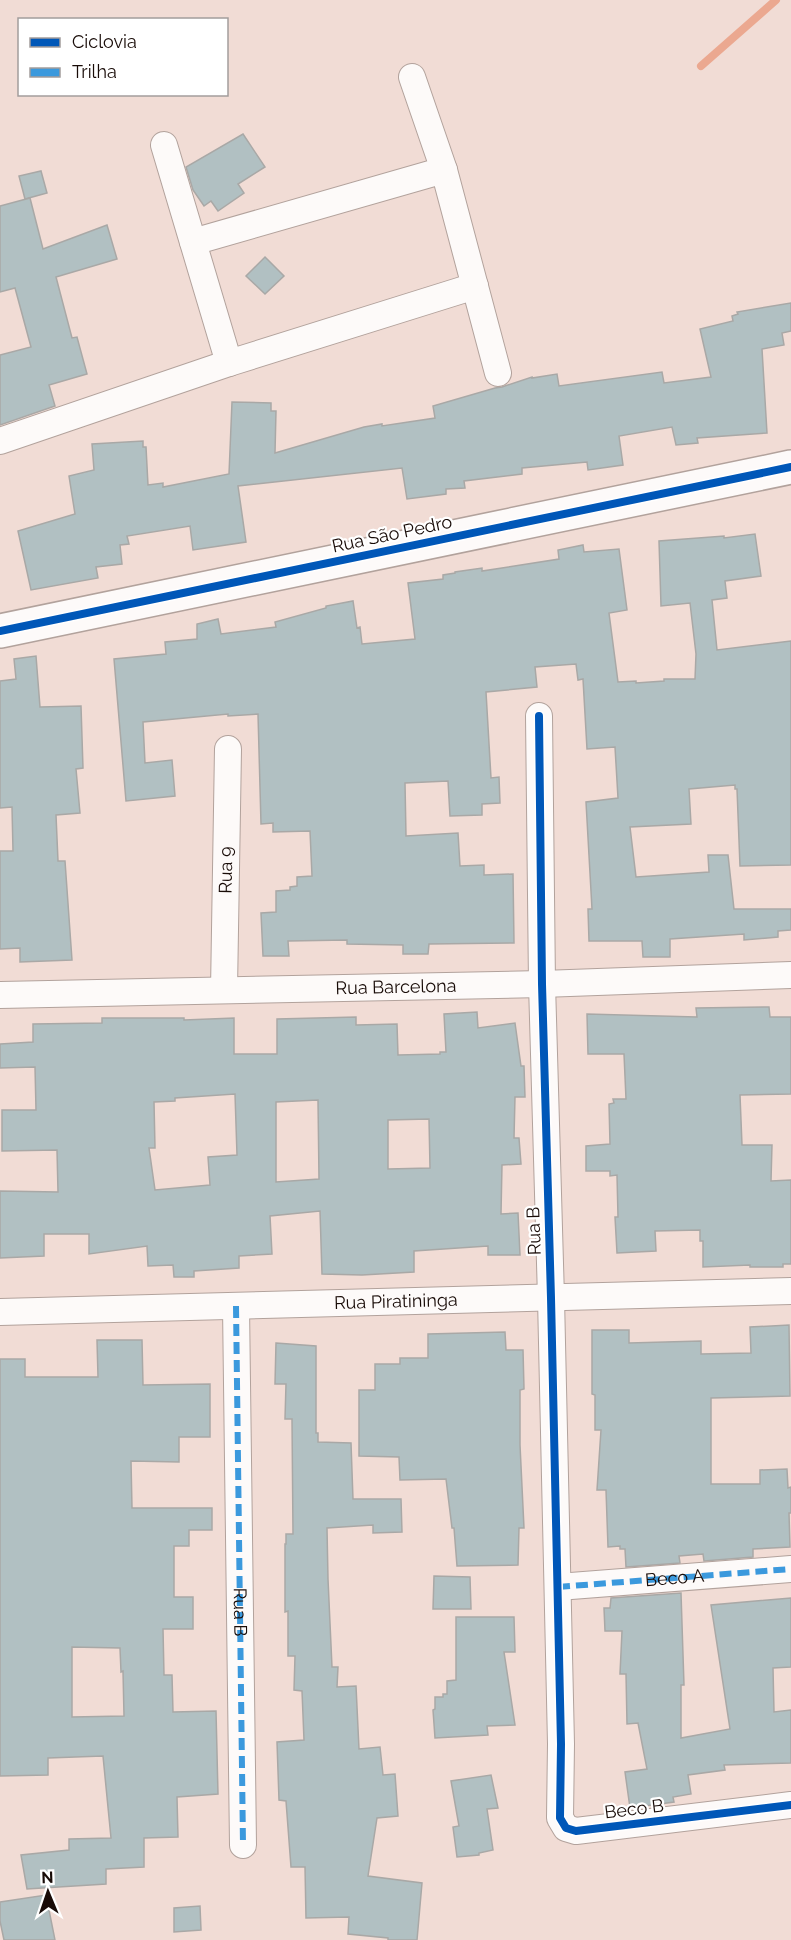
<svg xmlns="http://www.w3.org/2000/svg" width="791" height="1940" viewBox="0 0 791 1940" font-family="Raleway,sans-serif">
<rect width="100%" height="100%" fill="#f1dcd5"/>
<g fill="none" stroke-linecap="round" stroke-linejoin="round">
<path stroke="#eba890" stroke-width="8" d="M 701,66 L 776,0"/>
</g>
<g fill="#b1c0c2" stroke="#a9a8a6" stroke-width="1.5" fill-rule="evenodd">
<path d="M 243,134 L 265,167 L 238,184 L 244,193 L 218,211 L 211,201 L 204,206 L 193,190 L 186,167 Z"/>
<path d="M 41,171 L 47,193 L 25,199 L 19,176 Z"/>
<path d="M 30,198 L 43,249 L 107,225 L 117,259 L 56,277 L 72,338 L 77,337 L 87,374 L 49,385 L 55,406 L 0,425 L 0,355 L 31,347 L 15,288 L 0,292 L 0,206 Z"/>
<path d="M 265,257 L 284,276 L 265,294 L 246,276 Z"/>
<path d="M 791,303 L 791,331 L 782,333 L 784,345 L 762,349 L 767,433 L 697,438 L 698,443 L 676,445 L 672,427 L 619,436 L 623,465 L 588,470 L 587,462 L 522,468 L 522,474 L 464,481 L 465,488 L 446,489 L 446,494 L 407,499 L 402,468 L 238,486 L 246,542 L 193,550 L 190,526 L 127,536 L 129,544 L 120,545 L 122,564 L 96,567 L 98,578 L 31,590 L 18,531 L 75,514 L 69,476 L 94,470 L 92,444 L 143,441 L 143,447 L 146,447 L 148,485 L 163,483 L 163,487 L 229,474 L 232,402 L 271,403 L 271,411 L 276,411 L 275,453 L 364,427 L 382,424 L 382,426 L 435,418 L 433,406 L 495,388 L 502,387 L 532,377 L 532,378 L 557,374 L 559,386 L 662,372 L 664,383 L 711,377 L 700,329 L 733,321 L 732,316 L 738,314 L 737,312 Z"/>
<path d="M 755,534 L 761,576 L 725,581 L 727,598 L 712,600 L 717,650 L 791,641 L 791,865 L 740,866 L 737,789 L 735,789 L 735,785 L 689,789 L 691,824 L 630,827 L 636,877 L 709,872 L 708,855 L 728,855 L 734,909 L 791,909 L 791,930 L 778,931 L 778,937 L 744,940 L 744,934 L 670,939 L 670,957 L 643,957 L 642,941 L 589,941 L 588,909 L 592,909 L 586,802 L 618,798 L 615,747 L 587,749 L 583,679 L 578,680 L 576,664 L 535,667 L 537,687 L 486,692 L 491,778 L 499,777 L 500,803 L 482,804 L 482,815 L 450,816 L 448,781 L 405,783 L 406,836 L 458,833 L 460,866 L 484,865 L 484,875 L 513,874 L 514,943 L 429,944 L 428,954 L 403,954 L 403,945 L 347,944 L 347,940 L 288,941 L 289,956 L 263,956 L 261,913 L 276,912 L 276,891 L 290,890 L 290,887 L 297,886 L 297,877 L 312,876 L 310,831 L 273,832 L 273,823 L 261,824 L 258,714 L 228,716 L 228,714 L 143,722 L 145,763 L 172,760 L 175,796 L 126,801 L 114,659 L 166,654 L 165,642 L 197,639 L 197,624 L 218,619 L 221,634 L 276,627 L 275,622 L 326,608 L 326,606 L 353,601 L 357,628 L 360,627 L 362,644 L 415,639 L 408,583 L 443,579 L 443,575 L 455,573 L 455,572 L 482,568 L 482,571 L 559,559 L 558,550 L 583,545 L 584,552 L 619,549 L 627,610 L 609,613 L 618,682 L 636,681 L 636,683 L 664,681 L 664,679 L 695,679 L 696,654 L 690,603 L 661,606 L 659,541 L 724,536 L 724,538 Z"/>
<path d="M 36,656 L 40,707 L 81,706 L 83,768 L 76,769 L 80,813 L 56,815 L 58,861 L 65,861 L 72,960 L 20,962 L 20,948 L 0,949 L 0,851 L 13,851 L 12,807 L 0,808 L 0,681 L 16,679 L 14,659 Z"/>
<path d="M 769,1007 L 770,1017 L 791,1017 L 791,1094 L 740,1095 L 742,1145 L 772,1145 L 771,1181 L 791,1180 L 791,1264 L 783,1264 L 783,1267 L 750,1267 L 750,1265 L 703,1267 L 703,1241 L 700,1241 L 700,1230 L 655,1231 L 656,1251 L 617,1253 L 615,1217 L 618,1217 L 617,1175 L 610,1176 L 610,1171 L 586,1171 L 586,1146 L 610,1144 L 609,1104 L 614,1103 L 613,1099 L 626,1099 L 624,1054 L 588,1054 L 587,1014 L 697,1017 L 696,1008 Z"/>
<path d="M 477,1012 L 478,1028 L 515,1023 L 521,1066 L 524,1066 L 525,1097 L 515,1097 L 514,1138 L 519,1138 L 521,1164 L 502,1165 L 501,1214 L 518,1213 L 520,1255 L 488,1255 L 488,1246 L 414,1251 L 414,1272 L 362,1275 L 322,1274 L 320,1211 L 270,1216 L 272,1254 L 239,1256 L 239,1268 L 194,1271 L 194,1277 L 174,1277 L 173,1265 L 148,1266 L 147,1246 L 89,1254 L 89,1234 L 44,1234 L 44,1256 L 0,1258 L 0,1191 L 58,1192 L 57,1150 L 2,1151 L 2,1110 L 36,1110 L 35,1067 L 0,1068 L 0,1044 L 33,1042 L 33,1024 L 102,1023 L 102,1018 L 184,1018 L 184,1020 L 234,1018 L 234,1054 L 277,1054 L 277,1019 L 356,1017 L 356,1025 L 397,1024 L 398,1055 L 440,1054 L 440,1052 L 446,1052 L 444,1014 ZM 235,1094 L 237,1155 L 208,1157 L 210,1185 L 155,1190 L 149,1148 L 155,1148 L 154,1102 L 175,1101 L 175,1098 ZM 318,1100 L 319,1179 L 276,1182 L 276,1102 ZM 429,1119 L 430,1168 L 388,1169 L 388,1120 Z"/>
<path d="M 789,1325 L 790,1396 L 711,1398 L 711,1484 L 760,1484 L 760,1470 L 787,1469 L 788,1488 L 791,1487 L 791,1513 L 789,1513 L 790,1547 L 753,1549 L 753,1557 L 704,1561 L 703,1554 L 679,1556 L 680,1563 L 626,1567 L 625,1549 L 620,1549 L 620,1546 L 608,1547 L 606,1490 L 597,1490 L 601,1430 L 595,1430 L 595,1395 L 592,1394 L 592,1330 L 629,1330 L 629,1343 L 701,1341 L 701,1354 L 751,1353 L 750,1327 Z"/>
<path d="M 505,1332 L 506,1350 L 523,1350 L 524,1389 L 520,1390 L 520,1445 L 524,1528 L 519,1528 L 518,1565 L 457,1566 L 454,1528 L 452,1528 L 446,1479 L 400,1480 L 399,1457 L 359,1456 L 359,1390 L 375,1390 L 375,1364 L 400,1364 L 400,1358 L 428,1358 L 428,1334 Z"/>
<path d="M 97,1340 L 142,1340 L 143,1385 L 210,1384 L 210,1437 L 179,1437 L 179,1462 L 131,1461 L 132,1508 L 212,1508 L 212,1530 L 189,1530 L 189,1546 L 174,1546 L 174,1597 L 193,1597 L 193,1629 L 163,1629 L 164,1675 L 172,1675 L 173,1712 L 216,1711 L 218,1794 L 177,1797 L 178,1837 L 144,1838 L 144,1867 L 106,1869 L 106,1884 L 27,1889 L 21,1855 L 69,1850 L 69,1839 L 111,1838 L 103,1756 L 48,1758 L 48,1775 L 0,1776 L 0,1359 L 25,1359 L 25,1377 L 98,1377 ZM 72,1647 L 120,1648 L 121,1672 L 123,1671 L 124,1716 L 72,1717 Z"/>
<path d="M 276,1343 L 316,1346 L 316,1433 L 318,1433 L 318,1442 L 351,1443 L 353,1499 L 401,1499 L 402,1532 L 373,1533 L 373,1525 L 327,1528 L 328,1579 L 332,1667 L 338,1667 L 337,1687 L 356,1686 L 359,1749 L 380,1747 L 383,1775 L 395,1774 L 398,1816 L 377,1818 L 368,1876 L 422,1883 L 417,1940 L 388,1940 L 388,1938 L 348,1934 L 349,1917 L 306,1918 L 305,1867 L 291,1867 L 286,1801 L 279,1800 L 277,1742 L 304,1740 L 302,1691 L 294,1690 L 295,1656 L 288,1656 L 288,1611 L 285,1612 L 285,1544 L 286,1544 L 286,1534 L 293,1534 L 292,1419 L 285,1419 L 286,1384 L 275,1384 Z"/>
<path d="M 434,1576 L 470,1577 L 471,1609 L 433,1609 Z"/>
<path d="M 681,1593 L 684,1685 L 681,1685 L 681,1738 L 730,1729 L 711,1605 L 791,1598 L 791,1667 L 773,1668 L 774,1712 L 791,1710 L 791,1763 L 724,1765 L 725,1770 L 688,1775 L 691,1794 L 673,1797 L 674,1802 L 630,1808 L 625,1772 L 647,1769 L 638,1723 L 627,1724 L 626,1674 L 620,1674 L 622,1631 L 605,1631 L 604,1608 L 610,1608 L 611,1598 Z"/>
<path d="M 456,1617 L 514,1617 L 515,1652 L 504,1652 L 515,1725 L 487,1726 L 488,1735 L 435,1738 L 433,1710 L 435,1709 L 435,1697 L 443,1697 L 443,1694 L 447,1694 L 447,1681 L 456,1680 Z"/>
<path d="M 491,1775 L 498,1808 L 487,1809 L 493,1850 L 479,1853 L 479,1855 L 457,1857 L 453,1827 L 459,1826 L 451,1781 Z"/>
<path d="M 46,1895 L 55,1940 L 4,1940 L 0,1921 L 0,1902 Z"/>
<path d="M 200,1906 L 201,1930 L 174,1932 L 174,1908 Z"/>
</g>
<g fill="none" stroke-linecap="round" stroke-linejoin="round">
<g stroke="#b2a29c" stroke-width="28">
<g id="street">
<path d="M 412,77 L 444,170 L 498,373"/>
<path d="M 164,145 L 229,363"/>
<path d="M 193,242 L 444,170"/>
<path d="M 0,441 L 229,363 L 475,286"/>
<path d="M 539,716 L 542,984 L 551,1298 L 561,1744 L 560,1818 L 566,1828 L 576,1831 L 791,1805"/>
<path id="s1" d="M 224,990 L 228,749"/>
<path id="s2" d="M 0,995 L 542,984 L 791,975"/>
<path id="s3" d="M 236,1306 L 243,1845"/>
<path id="s4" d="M 0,1312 L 791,1291"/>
<path id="s5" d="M 558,1587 L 791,1569"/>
</g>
</g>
<g stroke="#b2a29c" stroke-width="36">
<path id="secondary" d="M 0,631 L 791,467"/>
</g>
<use href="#street" stroke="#fdfaf9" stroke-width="26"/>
<use href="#secondary" stroke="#fdfaf9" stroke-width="33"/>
<g stroke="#3b99dd" stroke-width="6" stroke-dasharray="12 6" stroke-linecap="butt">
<path d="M 236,1306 L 243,1845"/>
<path d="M 558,1587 L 791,1569"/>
</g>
<g stroke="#fff" stroke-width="11">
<g id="cycleway">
<path d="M 0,631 L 791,467"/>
<path d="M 539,716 L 542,984 L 551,1298 L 561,1744 L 560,1818 L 566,1828 L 576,1831 L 791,1805"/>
</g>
</g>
<use href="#cycleway" stroke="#0057b8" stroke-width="8"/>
</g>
<g text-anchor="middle" stroke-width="4.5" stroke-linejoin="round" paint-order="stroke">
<g font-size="18" fill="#180b07" stroke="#fff">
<text transform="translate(392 534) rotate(-12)" y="6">Rua São Pedro</text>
<text dy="6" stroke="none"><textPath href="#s1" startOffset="120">Rua 9</textPath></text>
<text dy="6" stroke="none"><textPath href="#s2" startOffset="396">Rua Barcelona</textPath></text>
<text transform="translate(534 1231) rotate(-92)" y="6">Rua B</text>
<text dy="6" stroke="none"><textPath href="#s4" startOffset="396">Rua Piratininga</textPath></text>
<text dy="6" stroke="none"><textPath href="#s5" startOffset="117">Beco A</textPath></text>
<text dy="6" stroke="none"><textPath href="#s3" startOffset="306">Rua B</textPath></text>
<text transform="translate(634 1809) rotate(-7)" y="6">Beco B</text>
</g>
</g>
<rect x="18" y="18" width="210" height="78" fill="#ffffff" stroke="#a39d9c" stroke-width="1.5"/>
<rect x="30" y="38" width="30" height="9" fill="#0057b8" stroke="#a39d9c" stroke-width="1.5"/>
<text x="72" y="48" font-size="18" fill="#180b07">Ciclovia</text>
<rect x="30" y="68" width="30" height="9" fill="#3b99dd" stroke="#a39d9c" stroke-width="1.5"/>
<text x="72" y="78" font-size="18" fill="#180b07">Trilha</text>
<g transform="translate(48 1892) rotate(358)" stroke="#ffffff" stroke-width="4.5" paint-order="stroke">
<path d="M0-4.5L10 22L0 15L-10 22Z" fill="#180b07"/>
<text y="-9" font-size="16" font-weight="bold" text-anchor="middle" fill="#180b07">N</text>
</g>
</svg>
